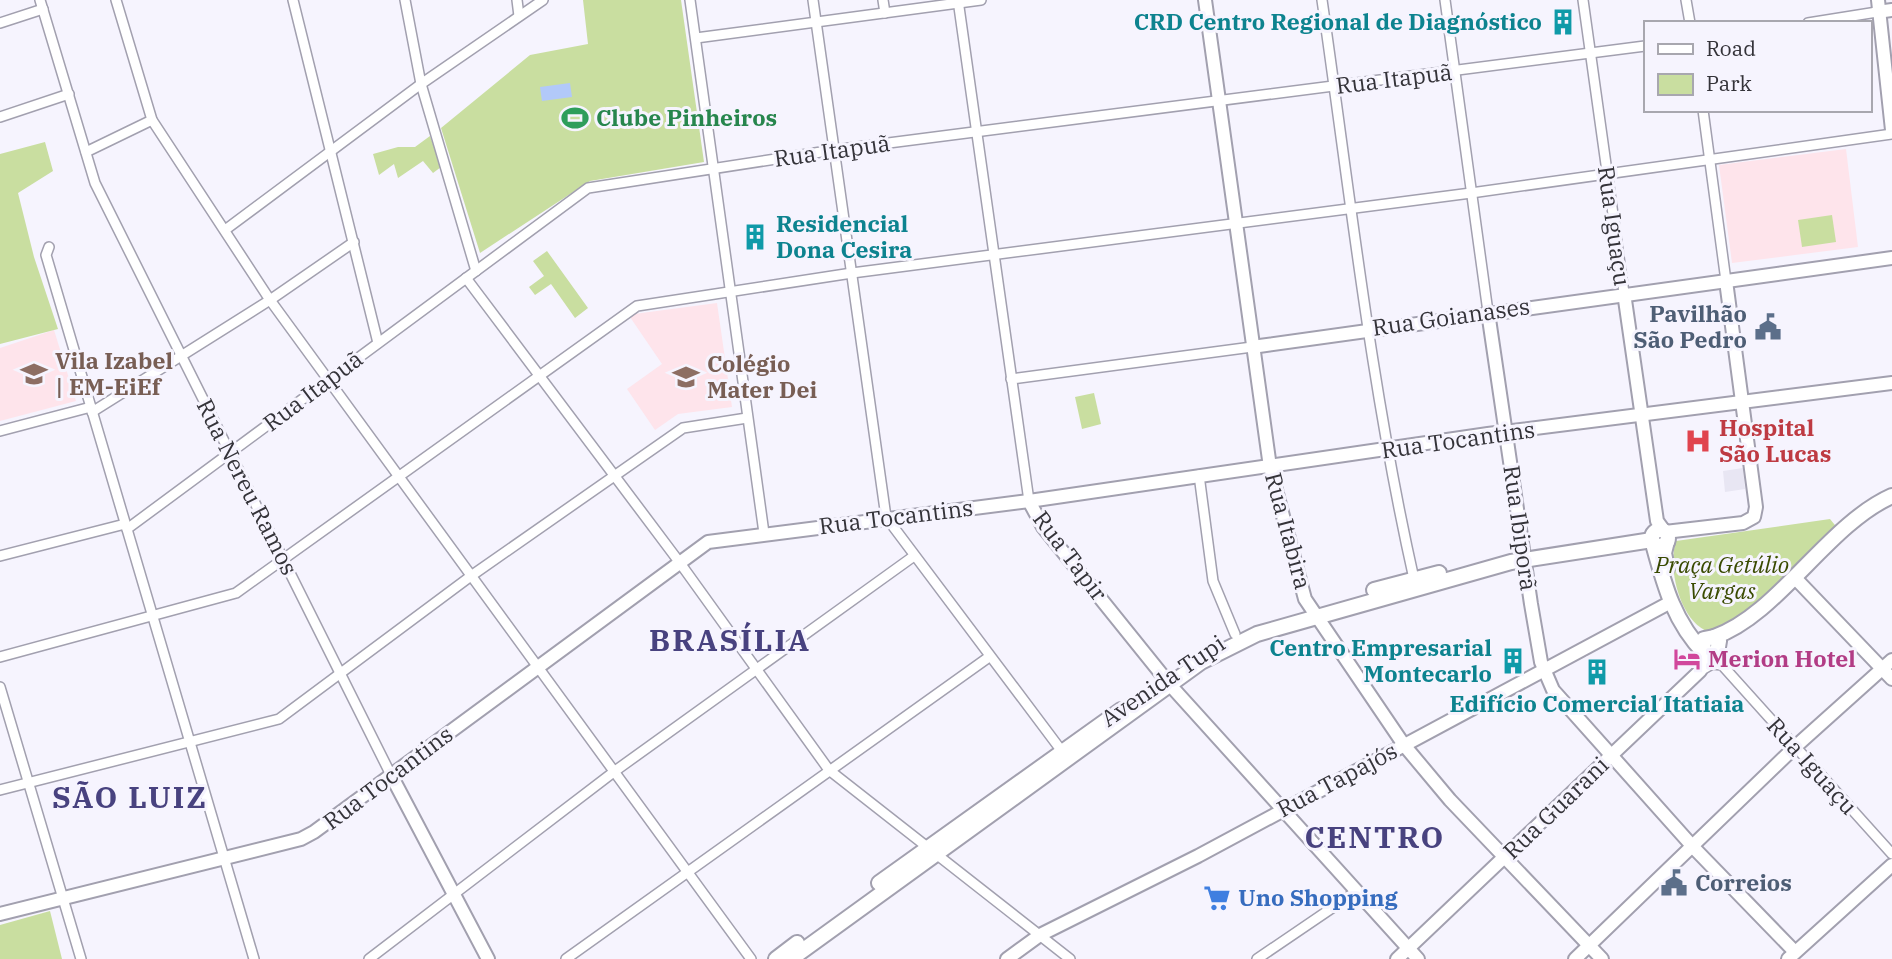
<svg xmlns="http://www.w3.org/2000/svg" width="1892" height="959" viewBox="0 0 1892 959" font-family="'IBM Plex Serif',serif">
<rect width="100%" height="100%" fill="#f6f4fe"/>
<path fill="#e8e6f3" d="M 1743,468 L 1745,489 L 1725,492 L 1723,471 Z"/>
<g fill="#fee4eb">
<path d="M 1846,149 L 1858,247 L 1732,263 L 1719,165 Z"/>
<path d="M 717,303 L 732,407 L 678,414 L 655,430 L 627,389 L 662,364 L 630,317 L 634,314 Z"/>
<path d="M 54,330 L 76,401 L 0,421 L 0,348 Z"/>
</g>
<g fill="#c9dea0">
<path d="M 583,0 L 681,0 L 704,162 L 590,181 L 480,253 L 441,128 L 530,55 L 588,44 Z"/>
<path d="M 430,136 L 441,167 L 433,173 L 423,161 L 398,178 L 394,164 L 379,175 L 373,154 L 398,147 L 415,147 Z"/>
<path d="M 45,142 L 53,171 L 18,193 L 34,257 L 58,329 L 0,344 L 0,154 Z"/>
<path d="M 1832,215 L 1836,242 L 1802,247 L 1798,220 Z"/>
<path d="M 547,251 L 588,308 L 575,318 L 551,284 L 535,295 L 529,287 L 544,276 L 533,261 Z"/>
<path d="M 1094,393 L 1101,424 L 1082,429 L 1075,397 Z"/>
<path d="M 1830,519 L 1839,530 L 1739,622 L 1709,632 C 1680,622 1667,568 1676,541 Z"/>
<path d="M 50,911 L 62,959 L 0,959 L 0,925 Z"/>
</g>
<path fill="#b2c9f9" d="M 570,83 L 572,97 L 542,101 L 540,87 Z"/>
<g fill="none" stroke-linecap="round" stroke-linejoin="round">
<g stroke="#a2a0af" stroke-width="12">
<g id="street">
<path d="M 40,0 L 95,183 L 391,775"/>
<path d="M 116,0 L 152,120 L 270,300 L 751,959"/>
<path d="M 293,0 L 378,343"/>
<path d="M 405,0 L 421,84 L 476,271"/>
<path d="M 517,0 L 519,16"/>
<path d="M 690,0 L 764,533"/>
<path d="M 813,0 L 886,517 L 1061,750"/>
<path d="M 883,0 L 885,13"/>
<path d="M 958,0 L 1029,501"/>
<path d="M 1322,0 C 1350,194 1371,388 1414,579"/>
<path d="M 1445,0 L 1488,312"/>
<path d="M 1583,0 L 1624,293"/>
<path d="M 1686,0 L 1690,23"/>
<path d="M 0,23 L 43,9"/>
<path d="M 1808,23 L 1877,12"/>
<path d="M 696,38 L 981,0"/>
<path d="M 1703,110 L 1726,281"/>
<path d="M 0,117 L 69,94"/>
<path d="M 86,152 L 152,120"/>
<path d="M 225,230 L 421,84 L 543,0"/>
<path d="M 49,247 L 46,255 L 254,959"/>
<path d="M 466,278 L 680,563 L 829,770 L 1070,959"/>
<path d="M 1011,379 L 1252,347"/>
<path d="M 92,412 L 270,300 L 354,242"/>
<path d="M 0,431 L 91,407"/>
<path d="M 1199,475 L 1213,581 L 1235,634"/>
<path d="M 127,529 L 588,188 L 834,150 L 1645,46"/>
<path d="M 0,556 L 125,524"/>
<path d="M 0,657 L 236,593 L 637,306 L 852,273 L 1471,193 L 1892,134"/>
<path d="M 1700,671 L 1712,664 L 1722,665 L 1892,854"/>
<path d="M 0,687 L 81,959"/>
<path d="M 0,790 L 279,719 L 471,576 L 683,428 L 747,418"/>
<path d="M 369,959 L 615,771 L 914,556"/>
<path d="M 566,959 L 989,657"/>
<path d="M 1257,959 L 1357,891"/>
</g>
</g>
<g stroke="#a2a0af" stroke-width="16">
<g id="secondary">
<path d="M 1205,0 L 1270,467 L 1305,599 L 1404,745 L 1450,800 L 1602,959"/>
<path d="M 1878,0 L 1892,130"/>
<path d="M 1877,12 L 1892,10"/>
<path d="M 1624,293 L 1657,521 L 1665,532 L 1743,523 L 1754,517 L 1756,507 L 1726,281"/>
<path d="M 1488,312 L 1531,604 L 1541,662 L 1553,690 L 1694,848 L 1795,952"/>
<path d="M 1252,347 L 1892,258"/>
<path d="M 1029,501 L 1043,527 L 1171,686 L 1418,959"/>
<path d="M 1798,581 L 1892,679"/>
<path d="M 391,775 L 488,959"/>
<path d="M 0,914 L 301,839 L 314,832 L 708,542 L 1029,501 L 1488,434 L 1892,383"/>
<path d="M 1007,959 L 1040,935 L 1198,856 L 1669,603"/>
<path d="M 1397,959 L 1700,671 L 1704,662 L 1703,652"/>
<path d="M 1575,959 L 1795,747 L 1892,660"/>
<path d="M 1788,959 L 1892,865"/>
</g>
</g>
<g stroke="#a2a0af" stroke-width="18">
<g id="primary">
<circle cx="1660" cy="538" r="8"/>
<path d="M 1667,568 L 1664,553 L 1667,541"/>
<path d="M 1374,590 L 1439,573"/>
<path d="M 1714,637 C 1778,615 1827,525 1892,496"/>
<path d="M 879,883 L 1121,710"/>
<path d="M 776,959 L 797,943"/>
<path d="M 791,959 L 1201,662 L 1257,634 L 1511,562 L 1652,540 C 1664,584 1673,621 1705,654 L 1717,653 L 1719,641 L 1714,637 L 1704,639 L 1703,652"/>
</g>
</g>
<use href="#street" stroke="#fff" stroke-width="9"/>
<use href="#secondary" stroke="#fff" stroke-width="12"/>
<use href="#primary" stroke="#fff" stroke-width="14"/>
</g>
<defs>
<g id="building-bare" transform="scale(2.1)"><path d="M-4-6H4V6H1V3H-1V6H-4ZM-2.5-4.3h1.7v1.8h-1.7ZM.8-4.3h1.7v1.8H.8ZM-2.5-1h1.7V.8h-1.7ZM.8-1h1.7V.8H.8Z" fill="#0f9aa8" stroke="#f6f4fe" stroke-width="2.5" paint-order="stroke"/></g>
<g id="stadium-bare" transform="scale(2.1)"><path d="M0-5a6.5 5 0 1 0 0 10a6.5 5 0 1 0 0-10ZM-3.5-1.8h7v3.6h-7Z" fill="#2e9e5b" stroke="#f6f4fe" stroke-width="2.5" paint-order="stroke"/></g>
<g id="civic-bare" transform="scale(2.1)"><path d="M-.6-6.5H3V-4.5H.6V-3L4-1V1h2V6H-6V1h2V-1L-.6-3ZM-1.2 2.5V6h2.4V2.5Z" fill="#5c6f8a" stroke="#f6f4fe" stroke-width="2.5" paint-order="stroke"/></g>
<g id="school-bare" transform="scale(2.1)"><path d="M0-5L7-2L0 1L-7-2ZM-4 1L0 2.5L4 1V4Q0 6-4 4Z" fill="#8d6e63" stroke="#f6f4fe" stroke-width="2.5" paint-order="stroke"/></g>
<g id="hospital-bare" transform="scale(2.1)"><path d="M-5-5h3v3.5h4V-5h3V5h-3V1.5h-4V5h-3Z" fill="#e0444e" stroke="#f6f4fe" stroke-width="2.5" paint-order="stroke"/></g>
<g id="hotel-bare" transform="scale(2.1)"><path d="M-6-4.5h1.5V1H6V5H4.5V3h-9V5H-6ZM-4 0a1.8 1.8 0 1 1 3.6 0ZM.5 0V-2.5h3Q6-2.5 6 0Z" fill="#d1479c" stroke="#f6f4fe" stroke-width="2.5" paint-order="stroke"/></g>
<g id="supermarket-bare" transform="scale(2.1)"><path d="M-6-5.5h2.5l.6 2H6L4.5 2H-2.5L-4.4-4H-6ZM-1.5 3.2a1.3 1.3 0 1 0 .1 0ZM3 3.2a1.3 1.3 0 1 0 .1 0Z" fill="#3f7fe0" stroke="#f6f4fe" stroke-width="2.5" paint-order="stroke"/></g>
</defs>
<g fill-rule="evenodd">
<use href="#building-bare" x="1563" y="22"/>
<use href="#stadium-bare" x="575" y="118"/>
<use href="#building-bare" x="755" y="237"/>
<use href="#civic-bare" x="1768" y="327"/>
<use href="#school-bare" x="34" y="374"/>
<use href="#school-bare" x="686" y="377"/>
<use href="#hospital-bare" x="1698" y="441"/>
<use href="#hotel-bare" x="1687" y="659"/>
<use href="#building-bare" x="1513" y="661"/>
<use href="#building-bare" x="1597" y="672"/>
<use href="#civic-bare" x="1674" y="883"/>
<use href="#supermarket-bare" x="1217" y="898"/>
</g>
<g text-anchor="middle" stroke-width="6" stroke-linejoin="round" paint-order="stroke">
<g font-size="23" font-weight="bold" fill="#0d838f" stroke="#f6f4fe" text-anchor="end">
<text x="1542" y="30">CRD Centro Regional de Diagnóstico</text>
<text x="776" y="232" text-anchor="start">Residencial<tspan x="776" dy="26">Dona Cesira</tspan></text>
<text x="1492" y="656">Centro Empresarial<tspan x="1492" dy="26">Montecarlo</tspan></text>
<text x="1597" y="712" text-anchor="middle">Edifício Comercial Itatiaia</text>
</g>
<g font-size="23" fill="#343339" stroke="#f6f4fe">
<text transform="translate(1394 79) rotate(-7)" y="8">Rua Itapuã</text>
<text transform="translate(832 151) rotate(-8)" y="8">Rua Itapuã</text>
<text transform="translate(1614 226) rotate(82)" y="8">Rua Iguaçu</text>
<text transform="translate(1451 317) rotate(-8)" y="8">Rua Goianases</text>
<text transform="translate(313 391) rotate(-37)" y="8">Rua Itapuã</text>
<text transform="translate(1458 440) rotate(-8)" y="8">Rua Tocantins</text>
<text transform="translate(247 487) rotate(63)" y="8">Rua Nereu Ramos</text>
<text transform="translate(896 517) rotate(-7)" y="8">Rua Tocantins</text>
<text transform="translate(1520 528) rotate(82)" y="8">Rua Ibiporã</text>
<text transform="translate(1288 531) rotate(75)" y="8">Rua Itabira</text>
<text transform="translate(1070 556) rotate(53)" y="8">Rua Tapir</text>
<text transform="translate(1163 681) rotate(-34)" y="8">Avenida Tupi</text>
<text transform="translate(1812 766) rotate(48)" y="8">Rua Iguaçu</text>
<text transform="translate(388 778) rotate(-37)" y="8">Rua Tocantins</text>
<text transform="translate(1337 780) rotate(-28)" y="8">Rua Tapajós</text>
<text transform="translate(1556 808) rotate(-44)" y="8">Rua Guarani</text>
</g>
<g font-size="23" font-weight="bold" fill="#27864d" stroke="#f6f4fe" text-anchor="start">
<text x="596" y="126">Clube Pinheiros</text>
</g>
<g font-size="23" font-weight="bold" fill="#4e5e75" stroke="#f6f4fe" text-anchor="end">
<text x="1747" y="322">Pavilhão<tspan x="1747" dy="26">São Pedro</tspan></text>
<text x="1695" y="891" text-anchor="start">Correios</text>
</g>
<g font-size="23" font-weight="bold" fill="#785e54" stroke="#f6f4fe" text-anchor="start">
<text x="55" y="369">Vila Izabel<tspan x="55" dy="26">| EM-EiEf</tspan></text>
<text x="707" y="372">Colégio<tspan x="707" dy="26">Mater Dei</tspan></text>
</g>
<g font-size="23" font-weight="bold" fill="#be3a42" stroke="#f6f4fe" text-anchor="start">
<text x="1719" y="436">Hospital<tspan x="1719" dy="26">São Lucas</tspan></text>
</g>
<g font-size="23" font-style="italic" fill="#394a00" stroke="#f6f4fe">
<text x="1722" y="573">Praça Getúlio<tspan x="1722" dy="26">Vargas</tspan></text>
</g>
<g font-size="23" font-weight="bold" fill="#b23c85" stroke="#f6f4fe" text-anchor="start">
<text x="1708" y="667">Merion Hotel</text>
</g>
<g font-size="23" font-weight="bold" fill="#366cbe" stroke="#f6f4fe" text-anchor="start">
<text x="1238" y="906">Uno Shopping</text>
</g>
<g font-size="30" font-weight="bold" letter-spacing="2" fill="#48427f" stroke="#f6f4fe">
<text x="730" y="651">BRASÍLIA</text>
<text x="130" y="808">SÃO LUIZ</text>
<text x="1375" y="848">CENTRO</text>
</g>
</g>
<rect x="1644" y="21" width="228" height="91" fill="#f6f4fe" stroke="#a8a7af" stroke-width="2"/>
<rect x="1658" y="44" width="35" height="10" fill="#ffffff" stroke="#a8a7af" stroke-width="2"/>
<text x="1706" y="56" font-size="21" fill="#343339">Road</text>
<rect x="1658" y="74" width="35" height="21" fill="#c9dea0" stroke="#a8a7af" stroke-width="2"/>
<text x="1706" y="91" font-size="21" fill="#343339">Park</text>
</svg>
